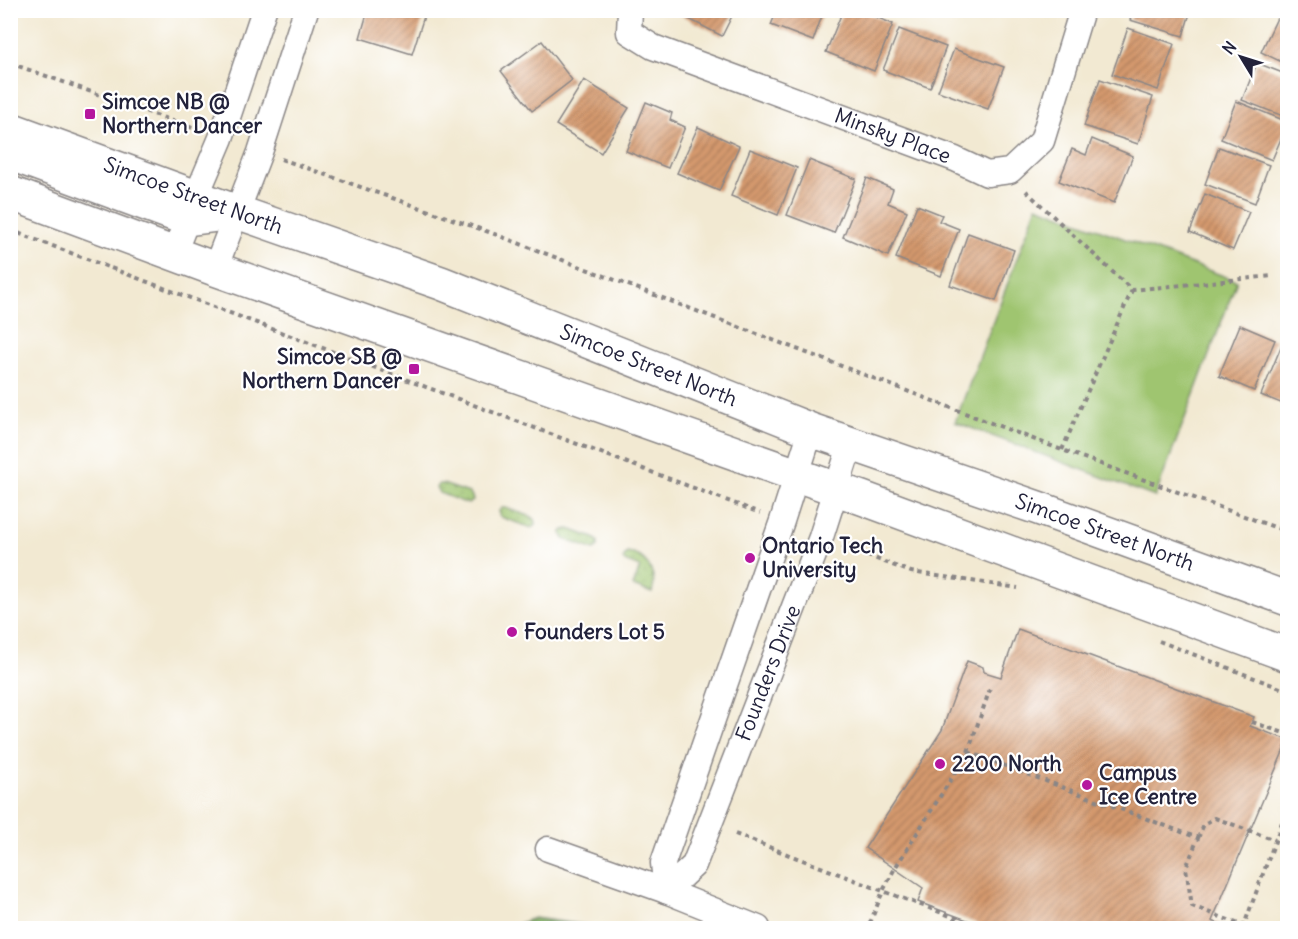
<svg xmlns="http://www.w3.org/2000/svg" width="1298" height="939" viewBox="0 0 1298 939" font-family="Delius,sans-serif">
<defs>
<pattern id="grass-dots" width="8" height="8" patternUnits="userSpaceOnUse" patternTransform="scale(1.5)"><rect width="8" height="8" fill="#9fc570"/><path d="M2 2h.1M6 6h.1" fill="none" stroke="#89a962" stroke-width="1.8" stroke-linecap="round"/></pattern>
<pattern id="forest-crowns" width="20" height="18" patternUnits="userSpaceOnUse" patternTransform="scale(1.5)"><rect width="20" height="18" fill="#7faa62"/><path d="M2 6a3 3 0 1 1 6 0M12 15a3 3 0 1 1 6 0" fill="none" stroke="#688a52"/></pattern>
<pattern id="building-hatch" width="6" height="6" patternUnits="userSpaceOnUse" patternTransform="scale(1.5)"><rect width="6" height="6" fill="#d4996d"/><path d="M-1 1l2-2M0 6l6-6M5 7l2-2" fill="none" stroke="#ac7c5b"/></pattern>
</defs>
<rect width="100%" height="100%" fill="#fff"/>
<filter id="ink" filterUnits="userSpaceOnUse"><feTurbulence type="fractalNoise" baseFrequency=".0167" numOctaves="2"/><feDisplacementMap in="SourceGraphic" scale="12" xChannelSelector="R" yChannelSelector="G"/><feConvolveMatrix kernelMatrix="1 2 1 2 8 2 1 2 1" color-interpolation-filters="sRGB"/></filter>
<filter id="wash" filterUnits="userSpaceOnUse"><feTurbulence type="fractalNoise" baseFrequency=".008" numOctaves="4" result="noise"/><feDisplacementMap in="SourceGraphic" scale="24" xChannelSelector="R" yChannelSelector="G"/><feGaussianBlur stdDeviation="1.35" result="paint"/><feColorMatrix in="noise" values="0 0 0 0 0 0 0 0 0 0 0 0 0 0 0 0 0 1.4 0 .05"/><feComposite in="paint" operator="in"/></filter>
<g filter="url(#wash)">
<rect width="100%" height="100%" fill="#f2e9d2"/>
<g fill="url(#grass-dots)" stroke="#607456" stroke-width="1.5">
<path d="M 439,484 L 443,484 L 469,493 L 472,496 L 473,501 L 468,504 L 439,493 L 436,487 Z"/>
<path d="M 502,508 L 506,508 L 532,517 L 536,522 L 536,525 L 531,528 L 501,517 L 499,515 L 499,511 Z"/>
<path d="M 569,529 L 594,538 L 598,541 L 598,547 L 594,550 L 564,539 L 561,533 L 564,530 Z"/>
<path d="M 627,553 C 647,554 658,575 652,593 L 633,586 L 640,567 L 624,561 L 623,559 Z"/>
</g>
<path fill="url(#forest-crowns)" stroke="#50664e" stroke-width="1.5" d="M 534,918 L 592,926 L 598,928 L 507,928 Z"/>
<path fill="#9fc570" stroke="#607456" stroke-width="1.5" d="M 1037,206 L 1237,281 L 1155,497 L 955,422 Z"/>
<g id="blocks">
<g fill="url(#building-hatch)">
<path d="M 368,10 L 426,10 L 412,54 L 360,38 Z"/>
<path d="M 678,10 L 735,10 L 722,36 L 677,13 Z"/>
<path d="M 777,10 L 824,10 L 813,41 L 771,25 Z"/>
<path d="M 843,10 L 859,10 L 893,24 L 874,71 L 826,52 Z"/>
<path d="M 1133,10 L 1191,10 L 1183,36 L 1130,20 Z"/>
<path d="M 1278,16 L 1288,20 L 1288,65 L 1261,52 Z"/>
<path d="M 1128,28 L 1174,44 L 1158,90 L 1112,74 Z"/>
<path d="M 899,29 L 946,47 L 930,88 L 883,70 Z"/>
<path d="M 542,41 L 572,80 L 532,111 L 501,71 Z"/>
<path d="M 954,49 L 1004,67 L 988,109 L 938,91 Z"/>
<path d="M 1257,63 L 1288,75 L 1288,118 L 1242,100 Z"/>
<path d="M 1100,79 L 1153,97 L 1138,144 L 1084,126 Z"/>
<path d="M 584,80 L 629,108 L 601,153 L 556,125 Z"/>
<path d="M 1236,101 L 1288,122 L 1272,160 L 1221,139 Z"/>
<path d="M 646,102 L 672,113 L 670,120 L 685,127 L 668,168 L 626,151 Z"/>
<path d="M 698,127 L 739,146 L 719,191 L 677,173 Z"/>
<path d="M 1092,139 L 1133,156 L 1114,203 L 1059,181 L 1072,149 L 1086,155 Z"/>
<path d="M 1219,147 L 1269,165 L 1255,203 L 1205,184 Z"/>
<path d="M 750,149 L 797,168 L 778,215 L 731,196 Z"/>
<path d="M 809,160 L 856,179 L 834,233 L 787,215 Z"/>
<path d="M 867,178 L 893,189 L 888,203 L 907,211 L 888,256 L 843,237 Z"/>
<path d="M 1205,194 L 1249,212 L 1233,250 L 1190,232 Z"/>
<path d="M 917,205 L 942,215 L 939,221 L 959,229 L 941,276 L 896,258 Z"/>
<path d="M 968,233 L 1014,250 L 996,301 L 950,285 Z"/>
<path d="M 1240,325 L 1275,340 L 1254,391 L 1219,376 Z"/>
<path d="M 1283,342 L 1288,344 L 1288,406 L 1261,395 Z"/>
<path d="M 1018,629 L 1254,717 L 1250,726 L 1288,740 L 1212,921 L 1225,926 L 1224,928 L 989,928 L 918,902 L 923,888 L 865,848 L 942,730 L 967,661 L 983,667 L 984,672 L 1001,677 Z"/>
</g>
</g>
</g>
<g filter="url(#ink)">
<use href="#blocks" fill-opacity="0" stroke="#8a8686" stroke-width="1.5"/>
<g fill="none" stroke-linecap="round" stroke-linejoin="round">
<g stroke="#8a8686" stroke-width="27">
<g id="minor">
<path id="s1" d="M 630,10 L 629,32 L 653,47 L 955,159 L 987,174 L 1010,171 L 1042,141 L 1082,10"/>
<path d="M 174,253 L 196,197 L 221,138 L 264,10"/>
<path d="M 215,269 L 260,152 L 306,10"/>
<path d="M 548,849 L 666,891 L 758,928"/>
<path id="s2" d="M 666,891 L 694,865 L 821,537 L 851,443"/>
<path d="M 666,891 L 663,863 L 782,521 L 811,430"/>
</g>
</g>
<g stroke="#8a8686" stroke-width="36">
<g id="secondary">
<path id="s3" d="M 10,129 L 237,212 L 441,283 L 811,430 L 1038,508 L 1288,599"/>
<path d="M 10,157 L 17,156 L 187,219 L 233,213"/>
<path d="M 10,193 L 215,269 L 862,498 L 1288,655"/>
</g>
</g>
<g stroke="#8a8686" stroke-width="4" stroke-dasharray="4.5 4.5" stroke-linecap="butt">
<path d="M 10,63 L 198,130"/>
<path d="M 281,159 L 489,232 L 1062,450 L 1288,532"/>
<path d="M 1026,191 L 1132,290 L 1272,276"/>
<path d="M 10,230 L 760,513"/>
<path d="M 1062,450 L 1132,290"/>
<path d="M 842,546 L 911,572 L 1018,588"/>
<path d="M 1159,641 L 1288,691"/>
<path d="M 1252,722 L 1284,733 L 1288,736"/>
<path d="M 968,752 L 990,689"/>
<path d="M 735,834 L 883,891 L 868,928"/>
<path d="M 1198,838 L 1204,824 L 1215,818 L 1275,840"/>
<path d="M 983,928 L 883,891 L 895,868 L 968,752 L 1198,838 L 1186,868 L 1192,906 L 1244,926"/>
<path d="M 1243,928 L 1288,806"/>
</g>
<use href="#minor" stroke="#fff" stroke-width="24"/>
<use href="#secondary" stroke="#fff" stroke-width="33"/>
</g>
</g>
<g fill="#b5179e" stroke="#fff" stroke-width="2">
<rect x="84" y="108" width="12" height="12" rx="3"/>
<rect x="408" y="363" width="12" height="12" rx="3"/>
<circle cx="750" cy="558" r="6"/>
<circle cx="512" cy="632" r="6"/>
<circle cx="940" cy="764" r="6"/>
<circle cx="1087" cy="785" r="6"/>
</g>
<g text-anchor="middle" stroke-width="4.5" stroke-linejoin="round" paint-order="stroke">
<g font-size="21" font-weight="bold" fill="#22223b" stroke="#fff" text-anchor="start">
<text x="102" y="109">Simcoe NB @<tspan x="102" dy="24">Northern Dancer</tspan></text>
<text x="402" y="364" text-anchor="end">Simcoe SB @<tspan x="402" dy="24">Northern Dancer</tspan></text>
<text x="762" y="553">Ontario Tech<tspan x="762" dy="24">University</tspan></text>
<text x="524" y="639">Founders Lot 5</text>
<text x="952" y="771">2200 North</text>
<text x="1099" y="780">Campus<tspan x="1099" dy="24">Ice Centre</tspan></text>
</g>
<g font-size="21" fill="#22223b" stroke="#fff">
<text dy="7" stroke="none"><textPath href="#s1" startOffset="306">Minsky Place</textPath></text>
<text dy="7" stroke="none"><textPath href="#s3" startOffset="195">Simcoe Street North</textPath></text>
<text dy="7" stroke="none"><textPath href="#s3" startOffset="681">Simcoe Street North</textPath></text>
<text dy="7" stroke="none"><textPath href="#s3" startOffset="1167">Simcoe Street North</textPath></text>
<text dy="7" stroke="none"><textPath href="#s2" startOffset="244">Founders Drive</textPath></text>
</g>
</g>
<rect width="1298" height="939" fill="none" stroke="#fff" stroke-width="36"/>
<g transform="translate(1241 57) rotate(308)" stroke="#ffffff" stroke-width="4.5" paint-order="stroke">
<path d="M0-4.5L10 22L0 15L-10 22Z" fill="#22223b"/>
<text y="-9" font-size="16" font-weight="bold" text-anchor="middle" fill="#22223b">N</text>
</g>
</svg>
